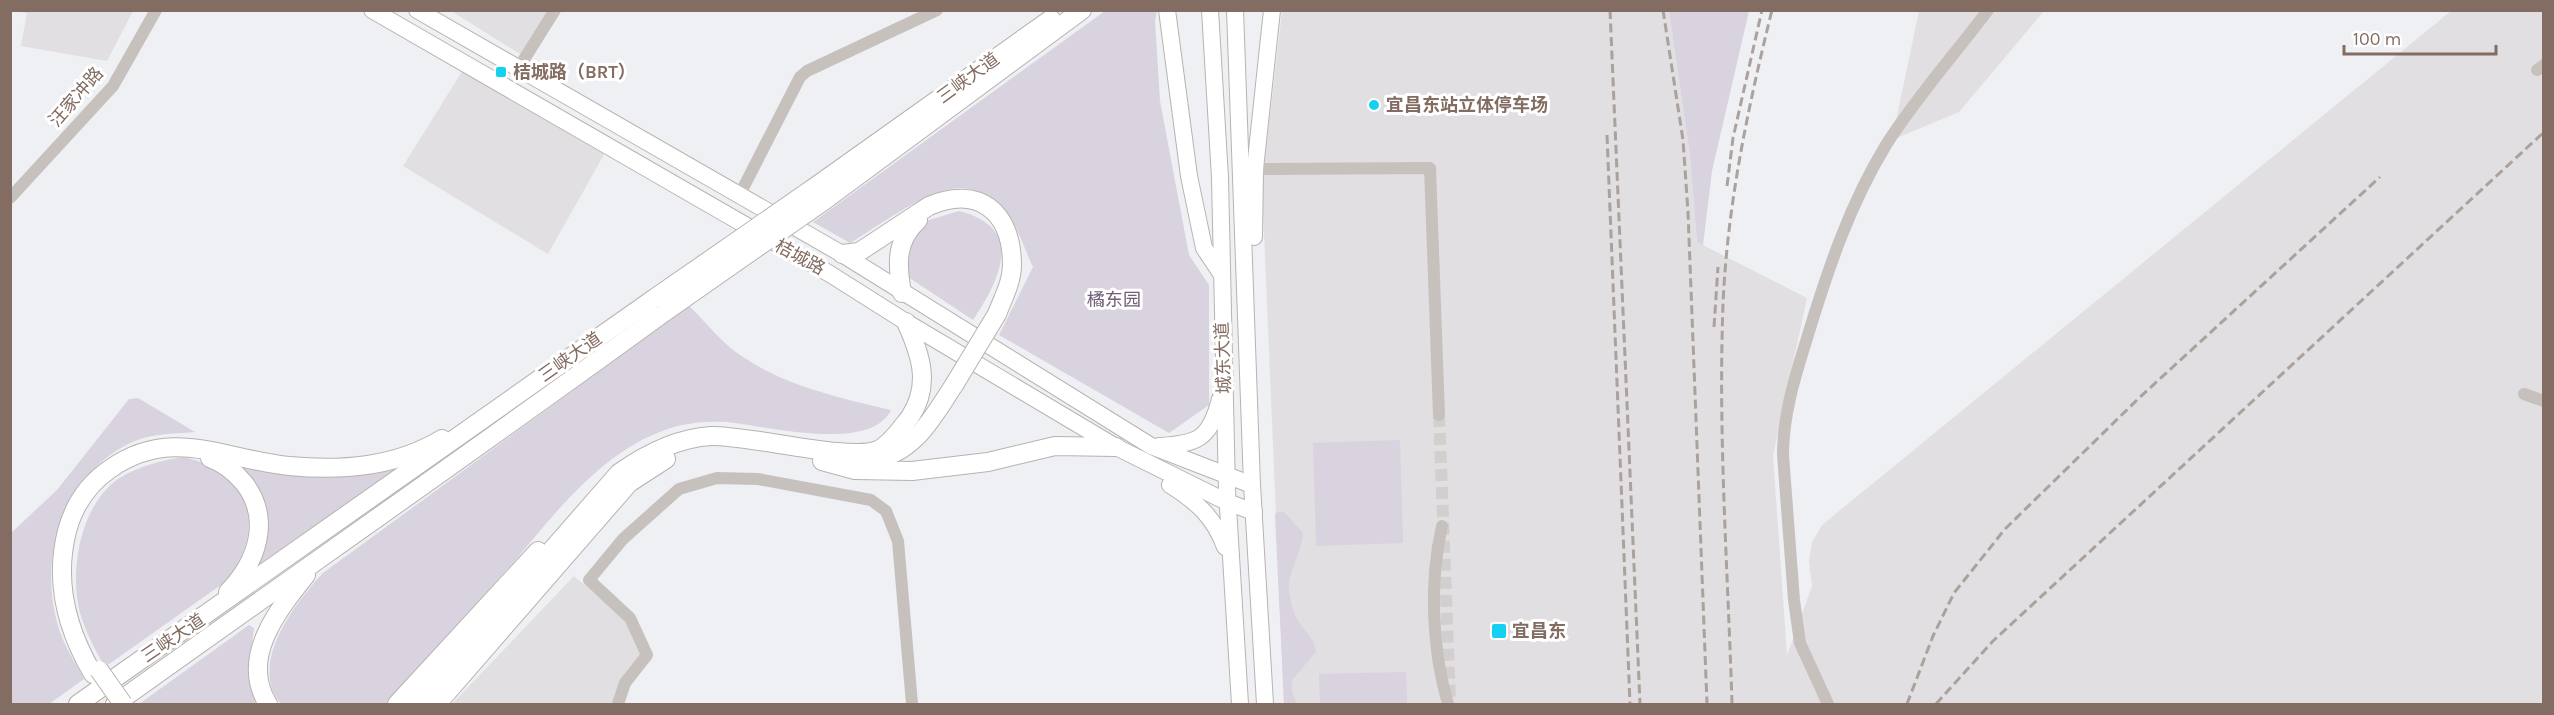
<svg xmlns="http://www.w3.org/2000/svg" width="2554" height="715" viewBox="0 0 2554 715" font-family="Karla,'Noto Sans SC',sans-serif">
<rect width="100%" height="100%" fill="#eff0f4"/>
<g fill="#e1dfe1">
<path d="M 12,11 L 133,11 L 107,61 L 21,46 L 27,13 Z"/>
<path d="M 451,11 L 555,11 L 525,57 Z"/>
<path d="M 1282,11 L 1669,11 L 1690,155 L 1697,242 L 1807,298 L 1773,456 L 1787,655 L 1812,586 L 1809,561 L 1812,542 L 1822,525 L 2451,11 L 2543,11 L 2543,704 L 1284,704 L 1262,186 Z"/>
<path d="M 1919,11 L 2044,11 L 1959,112 L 1892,140 Z"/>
<path d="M 463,70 L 606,151 L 548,254 L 403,166 Z"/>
<path d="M 574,576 L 628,622 L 642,654 L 614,704 L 452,704 Z"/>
</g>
<g fill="#d8d3de">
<path d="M 1105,11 L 1157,11 L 1155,21 L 1160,101 L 1189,255 L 1209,285 L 1209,405 L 1169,433 L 999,335 L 1033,267 C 1025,251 1018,226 1006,213 C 995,203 978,189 962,188 C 929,187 879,226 850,243 L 813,222 Z"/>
<path d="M 1669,11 L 1749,11 L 1712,171 L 1703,245 L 1697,242 L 1690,155 Z"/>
<path d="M 959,211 C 1026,228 1000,279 973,320 L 908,277 L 908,251 L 926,221 Z"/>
<path d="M 689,306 C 706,322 723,345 743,357 C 786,386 841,398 891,410 C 871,453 766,426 727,422 C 713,421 692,422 678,426 C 601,446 549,522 500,578 C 463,620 426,662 389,704 L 281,704 C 247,664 296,602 323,573 Z"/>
<path d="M 138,398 L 195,432 C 172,434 149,433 128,444 C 62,478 38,557 58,626 C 63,644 75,662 84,679 L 49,704 L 11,704 L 11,533 L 57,490 L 129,399 Z"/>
<path d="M 1400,440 L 1403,543 L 1316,546 L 1313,443 Z"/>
<path d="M 419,456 L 256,570 L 253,565 L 263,543 L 229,459 L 278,470 Z"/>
<path d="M 183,457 C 252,471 268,529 225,582 L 105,667 C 95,650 86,633 80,613 C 69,570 80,506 118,479 C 138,466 160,461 183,457 Z"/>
<path d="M 1277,512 L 1284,512 L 1303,533 C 1299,569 1279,573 1295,615 C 1301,629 1314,636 1316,652 L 1292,680 L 1292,692 L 1297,704 L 1284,704 L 1275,515 Z"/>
<path d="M 249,625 L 254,628 L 248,673 L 256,704 L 139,704 Z"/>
<path d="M 1406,672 L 1407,704 L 1320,704 L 1319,674 Z"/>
</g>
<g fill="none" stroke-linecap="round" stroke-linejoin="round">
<path stroke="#d4cfcf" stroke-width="12" stroke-dasharray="12 6" stroke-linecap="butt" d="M 1439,415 L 1450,700"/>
<g stroke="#b9b3af" stroke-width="18">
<g id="major">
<path d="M 372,10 L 830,274 L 906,322 L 1116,447 L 1227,502 L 1254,512"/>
<path d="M 417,10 L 842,254 L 1151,446 L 1252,485"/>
<path d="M 1167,10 L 1189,176 L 1204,248 L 1220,272"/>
<path d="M 1210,10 L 1220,178 L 1227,491 L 1240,704"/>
<path d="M 1235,10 L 1252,485 L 1265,704"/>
<path d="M 1254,237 L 1255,169 L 1272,10"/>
<path d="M 1159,446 C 1198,444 1210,439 1220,399"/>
<path d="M 1170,485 C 1197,502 1214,517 1225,547"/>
</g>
</g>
<g stroke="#b7b2af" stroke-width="20">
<g id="highway">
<path d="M 812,189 L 1051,19"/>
<path d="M 825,200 L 1082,10"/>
<path d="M 842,254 L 859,252 L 929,206 C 978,185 1012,211 1012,265 C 1012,282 1003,298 997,314"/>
<path d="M 902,293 C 897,265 895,241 918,220"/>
<path d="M 210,458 C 224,463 234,471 244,483 C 272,519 257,562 228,592"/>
<path d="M 873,459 C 914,455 934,415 954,385"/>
<path d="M 822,461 L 855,470 L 912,471 L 988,462 L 1055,446 L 1116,447"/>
<path d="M 93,674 C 67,630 54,582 67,531 C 74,505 88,484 110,469 C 171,426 222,459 289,466 C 343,471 395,467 442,439"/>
<path d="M 78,704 L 652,300"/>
<path d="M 115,704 C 298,573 484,444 666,311"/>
<path d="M 268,704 C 239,658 278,610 306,575"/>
<path d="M 397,704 L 538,551"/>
<path d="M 417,704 L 619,473 C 646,454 677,438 711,436 C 749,435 851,462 878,450 C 891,444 902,427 910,417 C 931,385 921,355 906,322"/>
<path d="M 437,704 L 629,483 L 666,459"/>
</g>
</g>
<g stroke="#c7c1be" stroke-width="12">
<path d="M 518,69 L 555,10"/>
<path d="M 2537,70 L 2544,65"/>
<path d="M 1255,169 L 1430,168 L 1439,415"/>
<path d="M 739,196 L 800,77 L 807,71 L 937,10"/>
<path d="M 10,198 L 113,86 L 156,10"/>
<path d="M 2524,394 L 2544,401"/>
<path d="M 1442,526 C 1429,582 1432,649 1448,704"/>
<path d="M 618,704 L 625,683 L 647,655 L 630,618 L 589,580 L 623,539 L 679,489 L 717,478 L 758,479 L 871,500 L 886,511 L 898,541 L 912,704"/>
<path d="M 1828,704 L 1800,643 L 1794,600 L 1783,455 C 1783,413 1796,374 1808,335 C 1828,269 1850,204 1886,145 C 1915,99 1955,54 1988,10"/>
</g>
<use href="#major" stroke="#fff" stroke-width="16"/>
<use href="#highway" stroke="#fff" stroke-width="18"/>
<g stroke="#aba19d" stroke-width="3" stroke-dasharray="9 4.5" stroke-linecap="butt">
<path d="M 1610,10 L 1640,704"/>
<path d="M 1663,10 L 1683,140 L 1688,212 L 1707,704"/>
<path d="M 1607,135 L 1630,704"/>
<path d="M 1727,186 L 1733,138 L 1762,10"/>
<path d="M 1714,327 L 1718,267"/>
<path d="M 1732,704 C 1728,572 1718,438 1723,305 C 1727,206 1748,107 1772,10"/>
<path d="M 1907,704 L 1933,636 L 1954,593 L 2005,529 L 2139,398 L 2380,177"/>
<path d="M 1936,704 L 1993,641 L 2544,132"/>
</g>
<g stroke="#b7b2af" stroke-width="20" stroke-linecap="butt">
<g id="highway-bridge">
<path d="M 652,300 L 812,189"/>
<path d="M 666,311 L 825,200"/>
<path d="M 954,385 L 997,314"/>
<path d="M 99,670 L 123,704"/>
</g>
</g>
<use href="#highway-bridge" stroke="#fff" stroke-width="18"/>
</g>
<g fill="#14d2ef" stroke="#fff" stroke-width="2">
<rect x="495" y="66" width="12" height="12" rx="3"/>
<circle cx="1374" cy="105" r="6"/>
<rect x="1491" y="623" width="16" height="16" rx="3"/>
</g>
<g text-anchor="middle" stroke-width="6" stroke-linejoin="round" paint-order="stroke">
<g font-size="18" font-weight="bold" fill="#836c61" stroke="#fff" text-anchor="start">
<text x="513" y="78">桔城路（BRT）</text>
<text x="1386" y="111">宜昌东站立体停车场</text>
<text x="1512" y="637">宜昌东</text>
</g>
<g font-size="18" fill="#836c61" stroke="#fff">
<text transform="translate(968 78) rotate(-36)" y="6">三峡大道</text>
<text transform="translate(76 97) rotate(-49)" y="6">汪家冲路</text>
<text transform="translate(800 257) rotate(29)" y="6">桔城路</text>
<text transform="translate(570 357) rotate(-35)" y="6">三峡大道</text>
<text transform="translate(1223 358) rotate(-92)" y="6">城东大道</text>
<text transform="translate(173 638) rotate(-34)" y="6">三峡大道</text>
</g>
<g font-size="18" fill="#726079" stroke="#fff">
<text x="1114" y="306">橘东园</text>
</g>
</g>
<rect width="2554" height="715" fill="none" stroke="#836c61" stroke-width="24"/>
<path d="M2344 45v9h152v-9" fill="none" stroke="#836c61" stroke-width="3"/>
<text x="2353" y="45" font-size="18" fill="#836c61" stroke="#ffffff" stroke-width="4.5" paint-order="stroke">100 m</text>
</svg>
